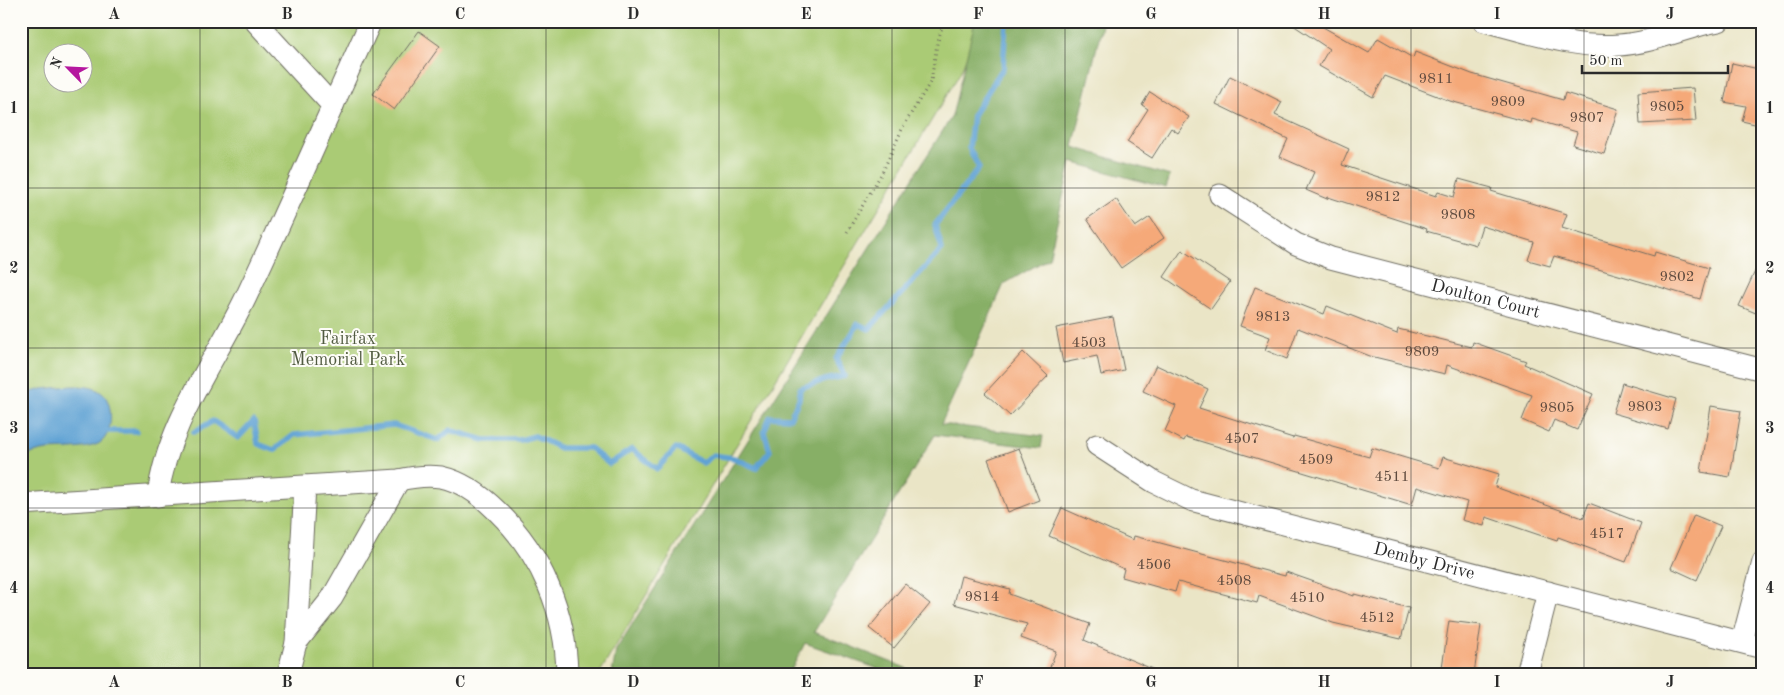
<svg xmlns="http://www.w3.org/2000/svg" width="1784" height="695" viewBox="0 0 1784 695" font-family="'Old Standard TT',serif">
<rect width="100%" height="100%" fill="#fdfcf7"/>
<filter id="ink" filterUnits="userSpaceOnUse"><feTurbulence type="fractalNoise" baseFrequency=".02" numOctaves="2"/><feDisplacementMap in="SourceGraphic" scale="10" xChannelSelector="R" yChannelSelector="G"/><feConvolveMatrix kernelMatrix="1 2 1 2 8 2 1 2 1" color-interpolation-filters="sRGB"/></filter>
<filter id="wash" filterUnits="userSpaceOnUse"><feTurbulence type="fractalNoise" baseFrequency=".0096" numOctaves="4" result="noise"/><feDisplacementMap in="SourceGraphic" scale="20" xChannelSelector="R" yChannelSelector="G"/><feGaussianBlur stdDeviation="1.12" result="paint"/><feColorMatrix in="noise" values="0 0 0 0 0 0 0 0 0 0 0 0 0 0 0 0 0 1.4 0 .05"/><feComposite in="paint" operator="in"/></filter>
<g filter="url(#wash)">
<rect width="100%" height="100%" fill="#eae5c6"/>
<path fill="#aacb74" stroke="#6a7b50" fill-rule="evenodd" d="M 21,21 L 981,21 L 960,73 L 599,674 L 21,674 ZM 52,52 L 82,52 L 82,82 L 52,82 Z"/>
<path fill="#87af66" stroke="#596d48" d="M 975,21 L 1103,21 L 1073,147 L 1170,176 L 1166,188 L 1071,162 L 1049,258 L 1004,284 L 941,424 L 1043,436 L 1041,448 L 935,435 L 814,632 L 911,670 L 909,674 L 893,674 L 805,643 L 789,674 L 612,674 L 616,650 L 952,116 Z"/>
<path fill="#60a3d4" stroke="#466780" d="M 71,386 C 82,386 96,386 104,395 C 114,406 113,437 98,444 C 84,450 64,449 48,450 C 39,451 30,454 21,457 L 21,395 L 42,389 Z"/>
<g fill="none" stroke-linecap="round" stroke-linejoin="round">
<g stroke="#60a3d4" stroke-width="5.5">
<path d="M 108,431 L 136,431"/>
<path d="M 194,432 L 213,421 L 238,438 L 254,421 L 258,444 L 274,450 L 294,435 L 394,425 L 438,440 L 450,430 L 484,440 L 520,440 L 535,436 L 560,448 L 590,448 L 609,464 L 632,449 L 657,469 L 676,448 L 703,463 L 713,455 L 734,458 L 756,468 L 770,451 L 764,431 L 770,417 L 790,418 L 799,399 L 800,388 L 825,380 L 845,376 L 836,359 L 858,324 L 869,329 L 942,249 L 935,225 L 979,168 L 969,148 L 973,115 L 1003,68 L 1006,21"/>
</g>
</g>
<g id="blocks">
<g fill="#f5a979">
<path d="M 1287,21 L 1327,21 L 1323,27 L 1369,53 L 1378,38 L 1413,58 L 1415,52 L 1472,74 L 1563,100 L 1565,93 L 1618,109 L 1604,154 L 1573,145 L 1577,132 L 1532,119 L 1531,123 L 1450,101 L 1385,76 L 1373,97 L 1319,66 L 1329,49 Z"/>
<path d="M 419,31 L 440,46 L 394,110 L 373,94 Z"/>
<path d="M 1732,63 L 1763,70 L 1763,126 L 1742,121 L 1746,106 L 1724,102 Z"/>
<path d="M 1230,76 L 1282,102 L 1275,115 L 1349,149 L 1342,165 L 1436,196 L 1438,192 L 1454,197 L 1459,179 L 1492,188 L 1491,191 L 1567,214 L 1562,228 L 1654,256 L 1655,252 L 1709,268 L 1700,299 L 1554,256 L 1550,266 L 1528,260 L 1534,242 L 1482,226 L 1476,245 L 1426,231 L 1427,229 L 1328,197 L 1327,199 L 1306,190 L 1314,172 L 1280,157 L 1288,139 L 1216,104 Z"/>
<path d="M 1693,88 L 1696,121 L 1640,124 L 1638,92 Z"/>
<path d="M 1150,92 L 1189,117 L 1178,133 L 1171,128 L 1152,158 L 1127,142 L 1148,109 L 1142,105 Z"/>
<path d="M 1116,199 L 1135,227 L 1150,217 L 1164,238 L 1121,268 L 1087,219 Z"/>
<path d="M 1182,250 L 1230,282 L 1211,309 L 1164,277 Z"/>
<path d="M 1763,254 L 1763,316 L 1739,306 Z"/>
<path d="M 1255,287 L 1324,314 L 1327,306 L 1397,334 L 1398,329 L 1472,347 L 1473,342 L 1526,361 L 1524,364 L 1593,394 L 1577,430 L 1554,420 L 1549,432 L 1522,420 L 1532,395 L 1447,365 L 1445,374 L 1370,356 L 1298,328 L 1287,359 L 1265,350 L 1270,337 L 1240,326 Z"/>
<path d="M 1113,317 L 1124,370 L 1101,375 L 1097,356 L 1063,363 L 1056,328 Z"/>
<path d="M 1023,352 L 1048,376 L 1010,416 L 985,393 Z"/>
<path d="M 1156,365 L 1208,389 L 1199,408 L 1293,438 L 1294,436 L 1369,457 L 1372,448 L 1439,468 L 1443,457 L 1499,474 L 1495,487 L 1583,518 L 1589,503 L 1641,523 L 1626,562 L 1558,537 L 1557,541 L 1486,517 L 1484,526 L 1462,520 L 1467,502 L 1417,487 L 1412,505 L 1186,437 L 1184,441 L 1165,431 L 1176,406 L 1143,391 Z"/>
<path d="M 1622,383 L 1676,399 L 1668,429 L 1613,413 Z"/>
<path d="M 1711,406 L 1741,411 L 1730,477 L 1701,472 Z"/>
<path d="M 1019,448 L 1039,500 L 1008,512 L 988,459 Z"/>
<path d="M 1062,508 L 1133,540 L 1134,536 L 1285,576 L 1286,572 L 1354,596 L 1354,594 L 1409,608 L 1401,639 L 1333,623 L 1259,596 L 1257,603 L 1178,582 L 1175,592 L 1122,577 L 1124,569 L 1049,536 Z"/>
<path d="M 1694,515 L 1721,526 L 1697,580 L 1671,568 Z"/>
<path d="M 961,576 L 1010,589 L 1009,594 L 1090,624 L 1084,640 L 1164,674 L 1069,674 L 1050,667 L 1056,651 L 1021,638 L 1027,624 L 954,604 Z"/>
<path d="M 905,584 L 930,604 L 894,648 L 869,628 Z"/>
<path d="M 1449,621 L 1481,625 L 1474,674 L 1441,674 Z"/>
</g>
</g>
</g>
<g filter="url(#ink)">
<use href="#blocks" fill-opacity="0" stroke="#6e6c61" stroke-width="1"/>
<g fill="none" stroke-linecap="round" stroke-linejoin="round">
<g stroke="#6e6c61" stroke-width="23">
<g id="minor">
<path d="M 255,21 L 333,106"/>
<path d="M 1484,21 C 1528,32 1574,49 1619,45 C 1654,43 1685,27 1719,21"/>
<path id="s1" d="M 1220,195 L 1296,244 L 1331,258 L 1763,370"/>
<path id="s2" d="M 1097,445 L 1154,482 L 1191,500 L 1763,648"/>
<path d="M 158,496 C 167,423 215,362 246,297 C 289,206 329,113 371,21"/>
<path d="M 21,504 L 399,480 C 412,477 427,475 441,477 C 464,482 482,496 498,512 C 542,555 566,613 567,674"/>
<path d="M 1742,642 L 1763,562"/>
<path d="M 296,643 L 305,486"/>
<path d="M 288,674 L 296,643 L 332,598 L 399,480"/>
<path d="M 1527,674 L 1548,592"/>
</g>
</g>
<path stroke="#6e6c61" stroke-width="3" stroke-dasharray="1 4" stroke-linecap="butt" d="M 847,232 L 883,171 L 903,127 L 931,81 L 937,44 L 944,21"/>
<use href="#minor" stroke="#fff" stroke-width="21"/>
</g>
</g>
<path fill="none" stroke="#2b2b2b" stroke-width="1" stroke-opacity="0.55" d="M 200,21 L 200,674M 373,21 L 373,674M 546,21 L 546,674M 719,21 L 719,674M 892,21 L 892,674M 1065,21 L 1065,674M 1238,21 L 1238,674M 1411,21 L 1411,674M 1584,21 L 1584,674M 21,188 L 1763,188M 21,348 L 1763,348M 21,508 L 1763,508"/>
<g text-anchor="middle" stroke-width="4" stroke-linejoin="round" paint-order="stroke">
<g font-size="15" fill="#5e4a3e">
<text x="1436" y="83">9811</text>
<text x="1508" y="106">9809</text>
<text x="1667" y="111">9805</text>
<text x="1587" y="122">9807</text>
<text x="1383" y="201">9812</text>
<text x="1458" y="219">9808</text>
<text x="1677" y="281">9802</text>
<text x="1273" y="321">9813</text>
<text x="1089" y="347">4503</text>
<text x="1422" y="356">9809</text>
<text x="1645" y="411">9803</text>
<text x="1557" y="412">9805</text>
<text x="1242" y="443">4507</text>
<text x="1316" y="464">4509</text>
<text x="1392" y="481">4511</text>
<text x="1607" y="538">4517</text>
<text x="1154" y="569">4506</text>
<text x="1234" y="585">4508</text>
<text x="982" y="601">9814</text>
<text x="1307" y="602">4510</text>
<text x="1377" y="622">4512</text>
</g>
<g font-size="18" fill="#2b2b2b" stroke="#fdfcf7">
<text dy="6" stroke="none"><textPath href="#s1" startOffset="288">Doulton Court</textPath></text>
<text dy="6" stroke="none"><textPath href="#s2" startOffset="350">Demby Drive</textPath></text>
</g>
<g font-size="18" fill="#515b41" stroke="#fdfcf7">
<text x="348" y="344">Fairfax<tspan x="348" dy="21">Memorial Park</tspan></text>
</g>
</g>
<rect width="1784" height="695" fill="none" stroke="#fdfcf7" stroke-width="55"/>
<g transform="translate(68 68) rotate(294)"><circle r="24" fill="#fdfcf7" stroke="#a9a8a5"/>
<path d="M0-4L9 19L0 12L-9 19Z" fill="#b5179e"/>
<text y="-8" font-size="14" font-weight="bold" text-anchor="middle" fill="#2b2b2b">N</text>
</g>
<path d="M1582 65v8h146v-8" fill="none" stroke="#2b2b2b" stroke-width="2.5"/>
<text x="1589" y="65" font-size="15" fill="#2b2b2b" stroke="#fdfcf7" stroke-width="4" paint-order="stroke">50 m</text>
<rect x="28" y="28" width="1728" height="640" fill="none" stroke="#2b2b2b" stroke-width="2"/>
<g font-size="16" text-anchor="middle" font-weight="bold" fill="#2b2b2b">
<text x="114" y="19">A</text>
<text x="287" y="19">B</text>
<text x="460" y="19">C</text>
<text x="633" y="19">D</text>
<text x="806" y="19">E</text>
<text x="978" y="19">F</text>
<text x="1151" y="19">G</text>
<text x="1324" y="19">H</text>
<text x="1497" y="19">I</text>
<text x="1670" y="19">J</text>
<text x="14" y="113">1</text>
<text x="1770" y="113">1</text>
<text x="14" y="273">2</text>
<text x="1770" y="273">2</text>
<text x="14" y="433">3</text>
<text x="1770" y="433">3</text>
<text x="14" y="593">4</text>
<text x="1770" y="593">4</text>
<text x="114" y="687">A</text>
<text x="287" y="687">B</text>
<text x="460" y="687">C</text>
<text x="633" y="687">D</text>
<text x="806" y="687">E</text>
<text x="978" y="687">F</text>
<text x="1151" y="687">G</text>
<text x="1324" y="687">H</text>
<text x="1497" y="687">I</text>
<text x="1670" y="687">J</text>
</g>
</svg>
